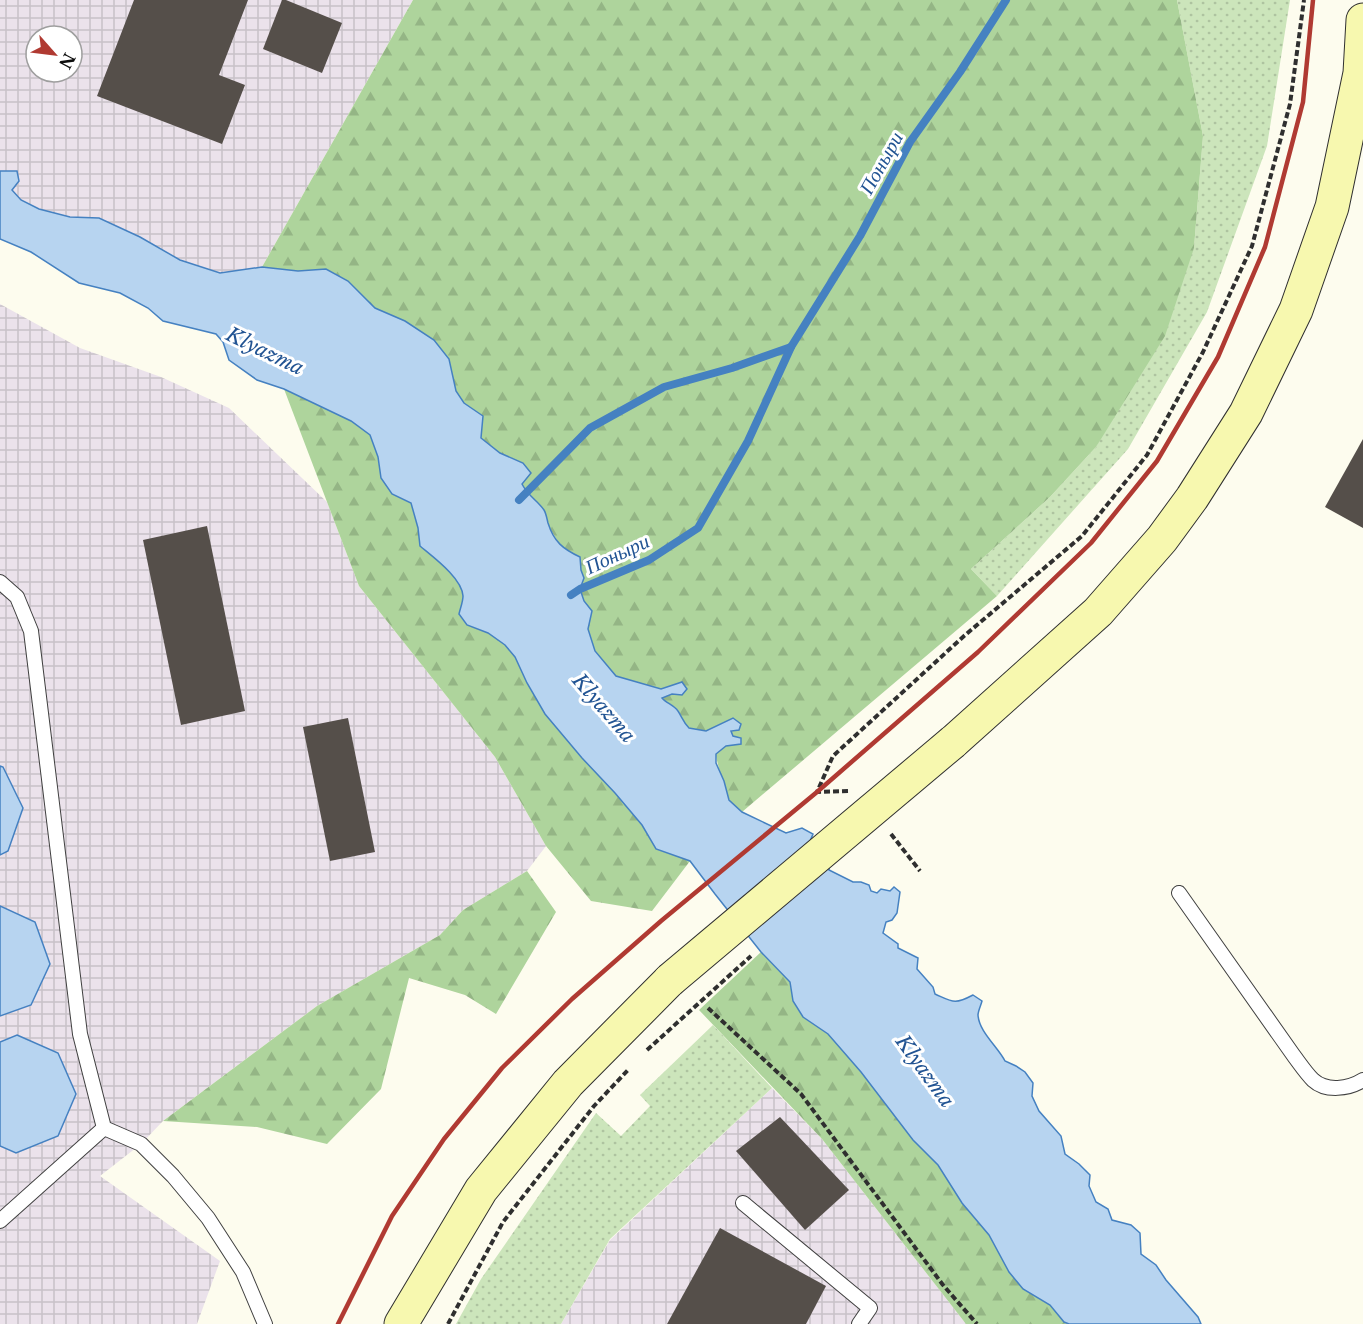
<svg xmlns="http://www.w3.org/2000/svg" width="1363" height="1324" viewBox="0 0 1363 1324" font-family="'Libre Baskerville',serif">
<defs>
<pattern id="industrial-grid" width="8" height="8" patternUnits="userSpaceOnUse" patternTransform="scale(1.5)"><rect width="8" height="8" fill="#ebe2eb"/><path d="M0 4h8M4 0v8" fill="none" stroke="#c8c1c8"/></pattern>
<pattern id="grass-dots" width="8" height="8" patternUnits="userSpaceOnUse" patternTransform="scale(1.5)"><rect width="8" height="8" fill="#cce5bb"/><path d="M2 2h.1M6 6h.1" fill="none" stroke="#aec3a0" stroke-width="1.8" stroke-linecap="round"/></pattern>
<pattern id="forest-firs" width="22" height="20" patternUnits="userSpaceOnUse" patternTransform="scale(1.5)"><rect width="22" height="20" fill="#aed49c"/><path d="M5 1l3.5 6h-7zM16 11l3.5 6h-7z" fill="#94b585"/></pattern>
</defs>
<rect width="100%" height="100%" fill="#fdfcee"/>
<g fill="url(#industrial-grid)" fill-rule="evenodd">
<path d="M 0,0 L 413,0 L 262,267 L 220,273 L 180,260 L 140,237 L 99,218 L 70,217 L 39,209 L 21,200 L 12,189 L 17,171 L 0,171 ZM 36,36 L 72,36 L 72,72 L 36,72 Z"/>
<path d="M 0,304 L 80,348 L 161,377 L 229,408 L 327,502 L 359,586 L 495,757 L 546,846 L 527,871 L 463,910 L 440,935 L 317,1006 L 163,1121 L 141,1144 L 100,1176 L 220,1261 L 197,1324 L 0,1324 Z"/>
<path d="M 772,1088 L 822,1139 L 966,1324 L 561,1324 L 610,1240 Z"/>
</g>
<g fill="url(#grass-dots)">
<path d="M 1177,0 L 1290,0 L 1267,146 L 1207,312 L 1128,449 L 997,596 L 971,569 L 1050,497 L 1096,447 L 1194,248 L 1203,136 Z"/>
<path d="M 713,1025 L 772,1088 L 610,1239 L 561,1324 L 456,1324 L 481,1279 L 596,1113 L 621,1136 L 650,1106 L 640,1095 Z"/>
</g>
<g fill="url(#forest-firs)">
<path d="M 413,0 L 1177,0 L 1203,136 L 1194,248 L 1165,336 L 1096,447 L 1050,497 L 971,569 L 997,596 L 742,812 C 739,808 734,805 731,802 C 727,797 716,761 716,754 L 726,746 L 733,736 L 730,731 L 733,718 L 706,731 L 689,728 C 683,722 682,716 678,710 C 674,705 666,703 661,697 L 672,694 L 682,682 L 661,689 L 616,676 L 595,651 L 588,629 L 592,611 L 584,601 L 580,589 L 584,578 L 581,570 L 580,557 L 567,551 L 560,545 L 549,527 L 544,510 L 527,493 L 522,484 L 523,463 L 500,453 L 481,438 L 483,416 L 464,403 L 456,391 L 449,359 L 434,340 L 405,321 L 375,308 L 348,281 L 326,269 L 298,271 L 262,267 Z"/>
<path d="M 284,389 L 352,421 L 370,435 L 378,457 L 381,478 L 392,494 L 411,503 L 418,528 L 420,546 C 433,557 463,578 463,596 C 463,602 460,609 459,615 L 467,625 L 488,633 L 505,645 L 515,657 L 527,683 L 582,758 L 615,793 L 642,825 L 656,849 L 690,861 L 652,911 L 591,901 L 546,846 L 495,757 L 359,586 Z"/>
<path d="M 527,871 L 556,912 L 496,1014 L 465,995 L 409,978 L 381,1089 L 327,1144 L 257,1127 L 163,1121 L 317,1006 L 440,935 L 463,910 Z"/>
<path d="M 761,952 L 790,982 L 793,1001 L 803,1017 L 828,1034 L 861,1072 L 913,1140 L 938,1165 L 962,1203 L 989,1235 L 1009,1272 L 1023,1289 L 1050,1305 L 1064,1322 L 1069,1324 L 966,1324 L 822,1139 L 699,1010 Z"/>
</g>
<g fill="#b7d4f0" stroke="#4581c1" stroke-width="1.5">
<path d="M 0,171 L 17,171 L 19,181 L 12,190 L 21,200 L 39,209 L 70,217 L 99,218 L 140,237 L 180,260 L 220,273 L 262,267 L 298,271 L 326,269 L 348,281 L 375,308 L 405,321 L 434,340 L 449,359 L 456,391 L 464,403 L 483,416 L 481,438 L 500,453 L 523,463 L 531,473 L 522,484 C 528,496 537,500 544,510 C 546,513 547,519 548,523 C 554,542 563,549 580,557 L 581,570 L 584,578 L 580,589 L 584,601 L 592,611 L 588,629 L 595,651 L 616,676 L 661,689 L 682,682 L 687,689 L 682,695 L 672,694 L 662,698 C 666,703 674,705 678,711 C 682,717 683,722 689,728 L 706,731 L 733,718 L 741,724 L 739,730 L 731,731 L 733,736 L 741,738 L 741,744 L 726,746 L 716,754 L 716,763 L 724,781 L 729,800 L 742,812 L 786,833 L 802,828 L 813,834 L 806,851 L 829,862 L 829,870 L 853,882 L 861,882 L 869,885 L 871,891 L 877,893 L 881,889 L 890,891 L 894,887 L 900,892 L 897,913 L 892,920 L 886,922 L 883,933 L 898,944 L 898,948 L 918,958 L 917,969 L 933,987 L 935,994 C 953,1002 954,1005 973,995 L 982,1001 C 981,1005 978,1011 978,1015 C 979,1032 998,1047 1005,1061 L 1016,1066 L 1025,1072 L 1033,1083 L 1032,1096 L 1039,1111 L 1061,1136 L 1065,1154 L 1079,1164 L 1090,1175 L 1089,1186 L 1096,1202 L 1108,1209 L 1112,1220 L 1131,1225 L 1140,1233 L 1141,1254 L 1156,1265 L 1166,1280 L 1198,1317 L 1201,1324 L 1069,1324 L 1064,1322 L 1050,1305 L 1023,1289 L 1009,1272 L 989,1235 L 962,1203 L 938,1165 L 913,1140 L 861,1072 L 828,1034 L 803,1017 L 793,1001 L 790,982 L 761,952 L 715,894 L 690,861 L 656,849 L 642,825 L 615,793 L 582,758 L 545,714 L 527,683 L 515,657 L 505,645 L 488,633 L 467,625 L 459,614 C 460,609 463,602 463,596 C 462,578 433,557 420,546 L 418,528 L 411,503 L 392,494 L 381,478 L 378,457 L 370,435 L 351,421 L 284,389 L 257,380 L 229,360 L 223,342 L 216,334 L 163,321 L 148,308 L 120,293 L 79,283 L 31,252 L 0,239 Z"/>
<path d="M 0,766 L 3,767 L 23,808 L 8,851 L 0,855 Z"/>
<path d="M 0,906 L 35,922 L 50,964 L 31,1005 L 0,1016 Z"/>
<path d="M 17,1035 L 58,1053 L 76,1094 L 58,1136 L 16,1153 L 0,1146 L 0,1042 Z"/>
</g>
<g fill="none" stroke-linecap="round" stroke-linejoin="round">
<g stroke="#4581c1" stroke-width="8">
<path d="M 519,500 L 590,428 L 664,387 L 732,368 L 791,347 L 860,236 L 910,142 L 960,72 L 1006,0"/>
<path d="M 571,595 L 580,589 L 649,560 L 698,528 L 748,441 L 791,347"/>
</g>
</g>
<g fill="#554f4a">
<path d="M 134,0 L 248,0 L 219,75 L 245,85 L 222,144 L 97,96 Z"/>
<path d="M 282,0 L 286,0 L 342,23 L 322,73 L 263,49 Z"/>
<path d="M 1363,439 L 1363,528 L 1325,507 Z"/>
<path d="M 207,526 L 245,711 L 181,725 L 143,540 Z"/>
<path d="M 348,718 L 375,852 L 330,861 L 303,727 Z"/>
<path d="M 780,1117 L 849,1190 L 805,1230 L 736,1151 Z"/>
<path d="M 720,1228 L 826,1286 L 806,1324 L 667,1324 Z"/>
</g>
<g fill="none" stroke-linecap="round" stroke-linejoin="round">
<g stroke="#404040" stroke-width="16">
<g id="lane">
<path d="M 0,582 L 17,597 L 31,631 L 80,1034 L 104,1128 L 141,1144 L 173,1176 L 208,1218 L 243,1272 L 265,1324"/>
<path d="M 1179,893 L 1294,1056 C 1300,1064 1306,1073 1313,1080 C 1326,1092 1349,1089 1363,1080"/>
<path d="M 743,1203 L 870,1308 L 859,1324"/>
<path d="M 0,1221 L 104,1128"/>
</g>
</g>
<g stroke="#2f2f2f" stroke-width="35">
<g id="secondary">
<path d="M 953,742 L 1098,612 L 1162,539 L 1192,498 L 1246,413 L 1296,310 L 1332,207 L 1360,73 L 1363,20"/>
<path d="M 401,1324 L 481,1190 L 568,1083 L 670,980"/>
</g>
</g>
<g stroke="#2f2f2f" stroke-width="4" stroke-dasharray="6 3" stroke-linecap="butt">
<path d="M 848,791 L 817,792 L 833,756 L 964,636 L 1082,536 L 1147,455 L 1203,352 L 1252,246 L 1290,104 L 1304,0"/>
<path d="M 891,834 L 920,871"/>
<path d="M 708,1008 L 801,1094 L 943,1285 L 977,1324"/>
<path d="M 448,1324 L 503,1222 L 594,1106 L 628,1070"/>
</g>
<use href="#lane" stroke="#fff" stroke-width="14"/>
<use href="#secondary" stroke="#f7f8af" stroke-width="33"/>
<path stroke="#b03a32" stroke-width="4.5" d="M 338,1324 L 392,1216 L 444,1139 L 502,1068 L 572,999 L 661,921 L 817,792 L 978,652 L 1091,543 L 1157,461 L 1218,357 L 1265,247 L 1303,102 L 1313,0"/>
<g stroke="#2f2f2f" stroke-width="35" stroke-linecap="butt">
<path id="secondary-bridge" d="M 670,980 L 953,742"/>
</g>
<path stroke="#2f2f2f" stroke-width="4" stroke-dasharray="6 3" stroke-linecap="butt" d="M 647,1050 L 751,956"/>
<use href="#secondary-bridge" stroke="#f7f8af" stroke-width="33"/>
</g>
<g text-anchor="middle" stroke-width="6" stroke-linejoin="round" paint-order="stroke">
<g font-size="20" font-style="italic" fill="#225493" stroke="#fff">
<text transform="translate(881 163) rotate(-61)" y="7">Поныри</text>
<text transform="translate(265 351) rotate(26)" y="7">Klyazma</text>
<text transform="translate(617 554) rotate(-25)" y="7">Поныри</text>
<text transform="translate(604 708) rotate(49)" y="7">Klyazma</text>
<text transform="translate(925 1071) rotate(54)" y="7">Klyazma</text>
</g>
</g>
<g transform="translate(54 54) rotate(118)"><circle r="28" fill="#ffffff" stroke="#9e9e9e" stroke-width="1.5"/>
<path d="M0-4.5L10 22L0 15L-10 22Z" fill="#b03a32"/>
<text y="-9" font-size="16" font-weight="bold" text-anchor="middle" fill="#0d0d0d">N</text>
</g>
</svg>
